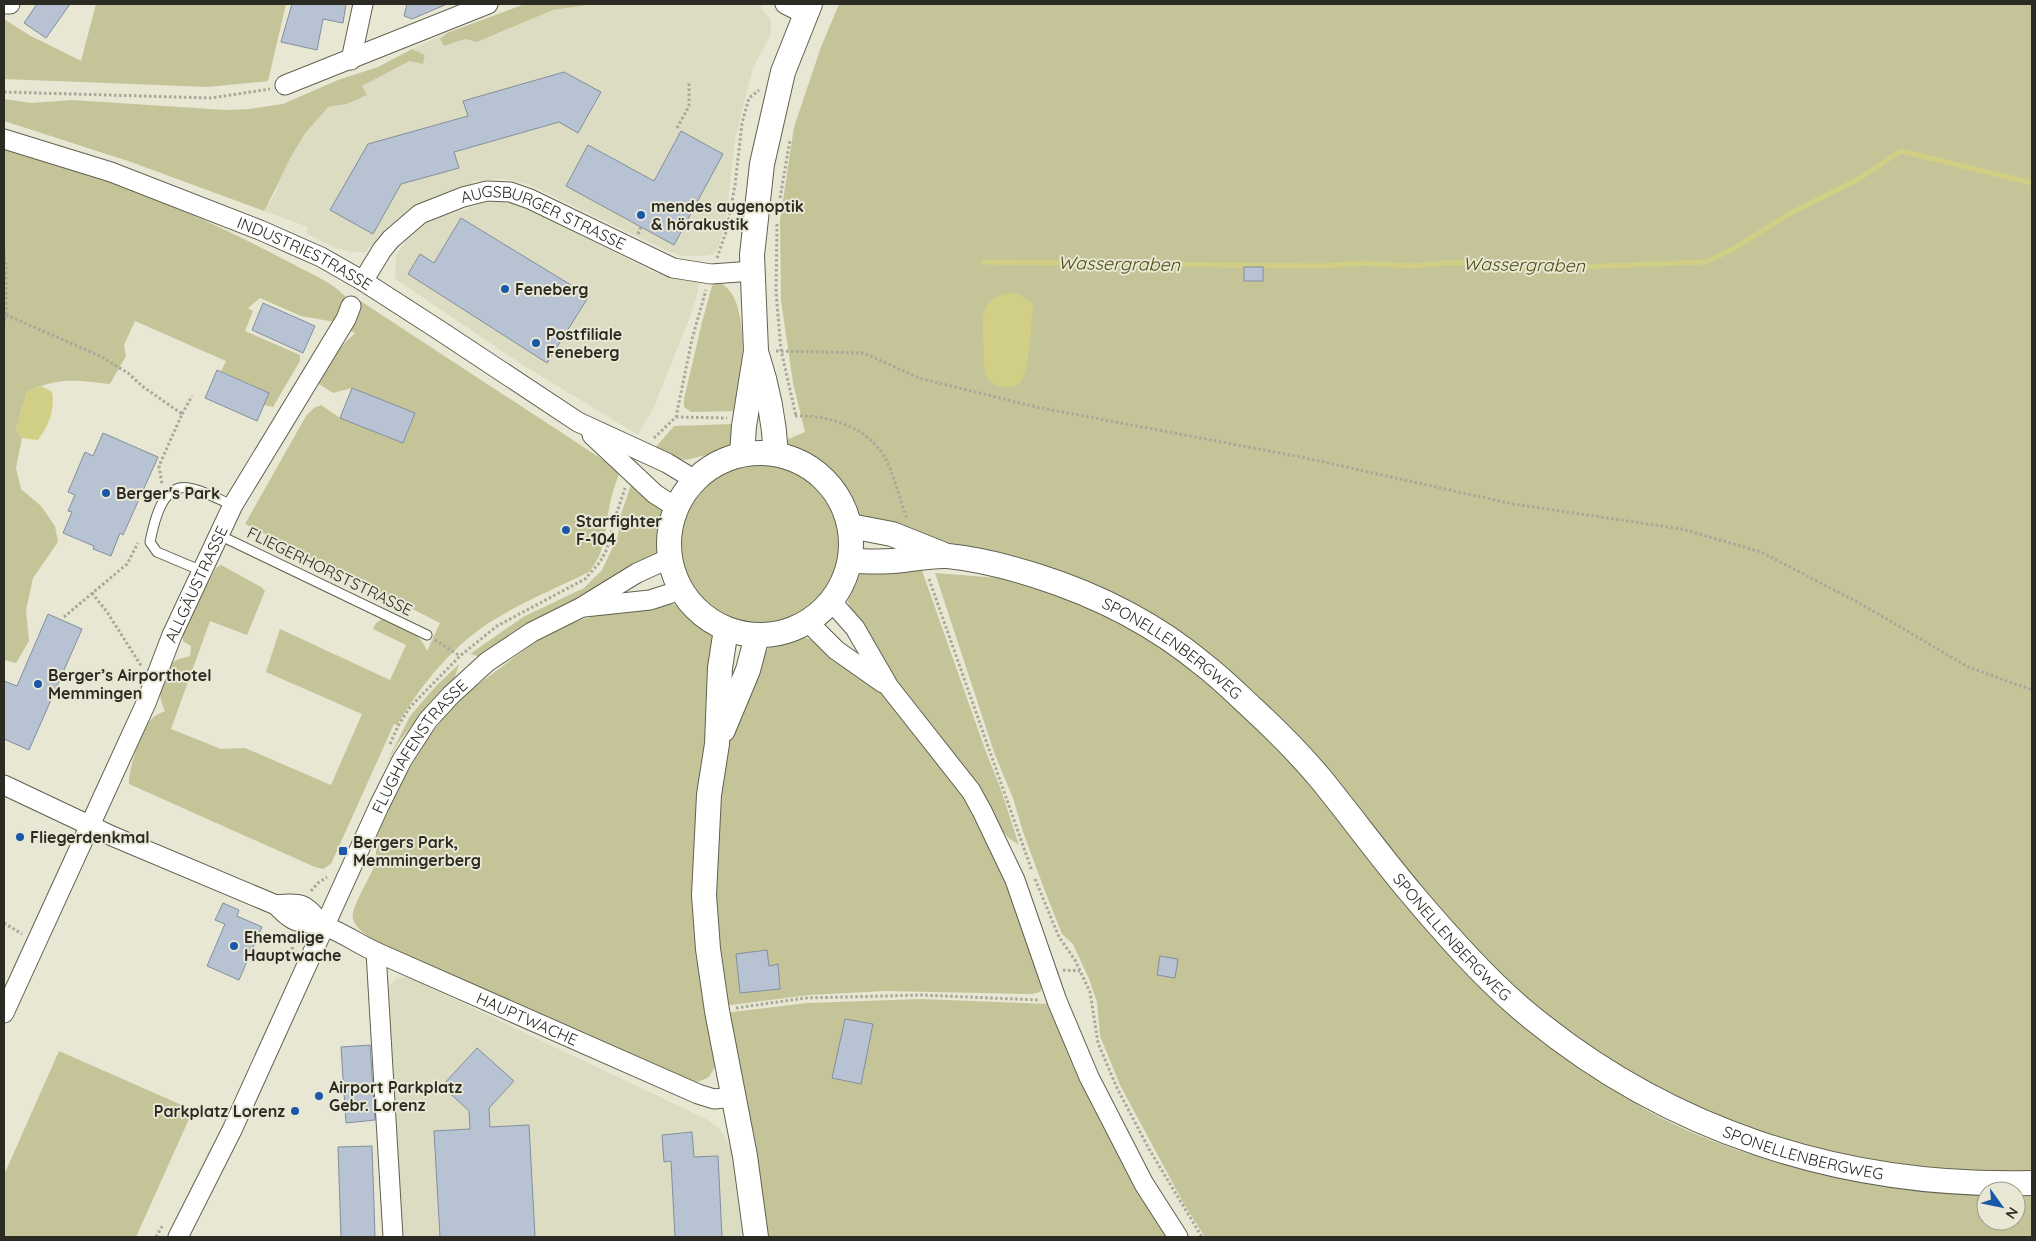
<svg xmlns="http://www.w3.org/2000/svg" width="2036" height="1241" viewBox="0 0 2036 1241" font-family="Quicksand,sans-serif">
<rect width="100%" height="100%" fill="#e7e7d4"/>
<g fill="#dcdcc2">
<path d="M 594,4 L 761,4 L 761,9 L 770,18 L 771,27 L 770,36 L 753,68 L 735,139 L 727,212 L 719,246 L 714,254 L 704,256 L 684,256 L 667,251 L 528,184 L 503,179 L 472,181 L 473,188 L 405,213 L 365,252 L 351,252 L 336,248 L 307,234 L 308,227 L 264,211 L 275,194 L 282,171 L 302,138 L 328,107 L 348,104 L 367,95 L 361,86 L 411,61 L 423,63 L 425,55 L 412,49 L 447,33 L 440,39 L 444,46 L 465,39 L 477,42 L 553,10 Z"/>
<path d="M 500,201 L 522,206 L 655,273 L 700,283 L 693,309 L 653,409 L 638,435 L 523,365 L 395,279 L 396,255 L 410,234 L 422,223 L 485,203 Z"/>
<path d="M 402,977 L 410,978 L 708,1120 L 719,1129 L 727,1140 L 731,1151 L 742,1237 L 401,1237 L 387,996 L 389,987 L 396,979 Z"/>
</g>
<g fill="#c5c499">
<path d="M 96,4 L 286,4 L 268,81 L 208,87 L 4,79 L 4,19 L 29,35 L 81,61 Z"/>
<path d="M 525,4 L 594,4 L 553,10 L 477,42 L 465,39 L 444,46 L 440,39 L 447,33 Z"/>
<path d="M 839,4 L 2032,4 L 2032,1172 L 1953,1171 L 1883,1164 L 1826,1153 L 1762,1134 L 1696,1106 L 1654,1086 L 1614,1063 L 1570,1032 L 1535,1005 L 1491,965 L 1445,916 L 1365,820 L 1117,597 L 1044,566 L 967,549 L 858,518 C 851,497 837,474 818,461 C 811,456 800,455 793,450 C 791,448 788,443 786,440 L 805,432 L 793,383 L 781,300 L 780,220 L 794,127 L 821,47 Z"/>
<path d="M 412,49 L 425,55 L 423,64 L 410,61 L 362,86 L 367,95 L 347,104 L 328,107 C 320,118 308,128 301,140 C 286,163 277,188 264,211 L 131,162 L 4,121 L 4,99 L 32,103 L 72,100 L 226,110 L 249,109 L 283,104 L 338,80 L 378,67 Z"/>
<path d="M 4,149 C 102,173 198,214 287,261 C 307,272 333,282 348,299 L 335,322 L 301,316 L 260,298 L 248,308 L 253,311 L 245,331 L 300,355 L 300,361 L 273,407 L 264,405 L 269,393 L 221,371 L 226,361 L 135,321 L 124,345 L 126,356 L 110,384 C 74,380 61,377 27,391 L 16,430 L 22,438 L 16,468 L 21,489 L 41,506 L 55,526 L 58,542 L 33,578 L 26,610 L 29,641 L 16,663 L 4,660 Z"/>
<path d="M 717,281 C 723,284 729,289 732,294 C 748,320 742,381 740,411 L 691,412 L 684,407 L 684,399 L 702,322 L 712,286 Z"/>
<path d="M 359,300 L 620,471 C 616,483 611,496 609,509 C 603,536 608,548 589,572 C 559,587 526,600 497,618 C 454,643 422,684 397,725 L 394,724 L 331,864 L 323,869 L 315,867 L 129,784 C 128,770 143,723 155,716 C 158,714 162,712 165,711 C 156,695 159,673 175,661 C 179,658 185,658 190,656 L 191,646 L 183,641 L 183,624 L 216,568 L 221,565 L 261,587 L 265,591 L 247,635 L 210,621 L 171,729 L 221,749 L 245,748 L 331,785 L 362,714 L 266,672 L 280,629 L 390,680 L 406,645 L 373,629 L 376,623 L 382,619 C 401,627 420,631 427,651 L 440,623 L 245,524 L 306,416 L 314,408 L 321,405 L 340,418 L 403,443 L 415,413 L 352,388 L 333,393 L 319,384 C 324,362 339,349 355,333 L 346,328 Z"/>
<path d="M 731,424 L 739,429 L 728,450 L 685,460 L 673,457 L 655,448 L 674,426 Z"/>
<circle cx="761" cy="544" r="82"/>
<path d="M 633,479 L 669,513 L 661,550 L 653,559 L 514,633 L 478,656 L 470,654 L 523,617 L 584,588 L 602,570 L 618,536 L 620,517 Z"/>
<path d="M 920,565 L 986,752 L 1000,787 L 1019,845 L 1010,839 L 995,824 L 943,744 L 858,626 L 848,602 L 850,586 L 861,573 L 881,568 Z"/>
<path d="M 935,573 L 1025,580 L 1074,598 L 1167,649 L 1243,710 L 1599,1077 C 1616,1089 1632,1102 1650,1112 C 1717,1149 1822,1180 1899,1189 C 1928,1192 1957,1193 1986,1196 L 1986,1221 L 2016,1221 L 2016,1196 L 2032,1195 L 2032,1237 L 1205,1237 L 1184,1204 L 1120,1085 L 1100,1036 L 1097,1002 L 1089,979 L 1073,944 L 1062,934 L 1043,886 L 1023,832 L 1013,798 L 995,755 Z"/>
<path d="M 672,604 L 683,606 L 694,618 L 711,630 L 714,661 L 716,1065 L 709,1077 L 698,1082 L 686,1079 L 374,941 C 367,935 355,928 353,919 C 350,908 371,877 375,864 C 377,854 375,844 378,834 C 392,795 432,724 463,697 C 477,684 493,674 508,662 C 527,648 546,633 569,624 C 602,612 636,606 672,604 Z"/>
<path d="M 803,637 L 815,641 L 856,669 L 901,712 L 964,792 L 1008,879 L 1043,985 L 1040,992 L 1032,994 L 885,991 L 810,995 L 723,1006 L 713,860 L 726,751 L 734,719 L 764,653 L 772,645 Z"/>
<path d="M 459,664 L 454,680 L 414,723 L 398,743 L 383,770 L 410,716 L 435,687 Z"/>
<path d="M 920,999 L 1050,1004 L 1168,1237 L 764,1237 L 724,1013 L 807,1003 Z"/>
<path d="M 59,1051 L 193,1110 L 136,1237 L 4,1237 L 4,1175 Z"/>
</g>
<g fill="#d1cf85">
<path d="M 1012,293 L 1021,295 L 1033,304 C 1031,321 1030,368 1022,380 C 1014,392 992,388 986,376 C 983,369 984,357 984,349 C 982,322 977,297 1012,293 Z"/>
<path d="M 41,386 L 52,392 C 55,410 49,425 38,440 L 22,438 L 16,430 L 27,391 Z"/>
</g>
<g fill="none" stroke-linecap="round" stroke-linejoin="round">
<path stroke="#d1cf85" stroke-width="5" d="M 983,262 L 1323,266 L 1364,263 L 1413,266 L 1443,263 L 1489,263 L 1526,269 L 1706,262 L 1733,249 L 1789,214 L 1860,178 L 1901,151 L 2032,183"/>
</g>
<g fill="#b7c3d3" stroke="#838e9d">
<path d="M 37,4 L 70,4 L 46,38 L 24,23 Z"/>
<path d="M 292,4 L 346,4 L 343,23 L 323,19 L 317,50 L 281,42 Z"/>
<path d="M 407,4 L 447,4 L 412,19 L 404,16 Z"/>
<path d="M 564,72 L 601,92 L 578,133 L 559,122 L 454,152 L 459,168 L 401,184 L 373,234 L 330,210 L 368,144 L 468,116 L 463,101 Z"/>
<path d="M 681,131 L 723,154 L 674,245 L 566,186 L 588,145 L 654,181 Z"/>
<path d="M 461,218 L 589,296 L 547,363 L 408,274 L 420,254 L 434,263 Z"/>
<rect x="1244" y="267" width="19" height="14"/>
<path d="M 263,303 L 315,326 L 303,353 L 252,330 Z"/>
<path d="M 217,370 L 269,393 L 257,421 L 205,398 Z"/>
<path d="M 352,388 L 415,413 L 403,443 L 340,418 Z"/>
<path d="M 103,433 L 158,457 L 123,535 L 120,533 L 111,556 L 93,549 L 94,546 L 63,533 L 72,512 L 68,511 L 75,495 L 68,492 L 85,452 L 93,456 Z"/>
<path d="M 48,614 L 82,629 L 29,750 L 4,739 L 4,681 L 17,686 Z"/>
<path d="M 223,903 L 239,910 L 237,916 L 262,927 L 239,980 L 207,966 L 225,924 L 215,920 Z"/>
<path d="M 767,950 L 769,966 L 778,964 L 780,989 L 740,993 L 736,954 Z"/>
<path d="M 1160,956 L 1178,959 L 1175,978 L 1157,975 Z"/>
<path d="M 845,1019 L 873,1024 L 861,1084 L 832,1078 Z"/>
<path d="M 370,1045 L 375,1120 L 346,1123 L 341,1047 Z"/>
<path d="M 477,1048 L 514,1081 L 489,1108 L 490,1127 L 529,1125 L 535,1237 L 440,1237 L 434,1131 L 470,1129 L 469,1111 L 442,1086 Z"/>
<path d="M 692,1132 L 694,1157 L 718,1156 L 722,1237 L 675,1237 L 671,1161 L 664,1162 L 662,1135 Z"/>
<path d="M 372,1146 L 375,1237 L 341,1237 L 338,1147 Z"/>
</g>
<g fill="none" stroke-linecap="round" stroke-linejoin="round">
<g stroke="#616150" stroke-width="11">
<g id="service">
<path d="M 219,535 L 427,635"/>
<path d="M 202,571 L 157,552 L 150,542 C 154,522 162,483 189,488 C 203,490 219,500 233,505"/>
</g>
</g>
<g stroke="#616150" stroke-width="21">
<g id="minor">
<path d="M 7,4 L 10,4"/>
<path d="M 785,4 L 805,14"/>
<path d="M 351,60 L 363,4"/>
<path d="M 285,85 L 488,4"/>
<path id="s1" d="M 4,139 L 111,172 L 260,230 L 321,257 L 363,281 L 439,330 L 578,422 L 667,463 L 695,480"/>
<path id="s2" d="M 363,281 L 382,250 L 391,239 L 420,214 L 463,197 L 487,191 L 510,192 L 530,199 L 673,268 L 711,274 L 753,271"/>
<path d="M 592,435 L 655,494 L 677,508"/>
<path d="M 831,601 L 855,628 L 889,687 L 971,791 L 982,811 L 1015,880 L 1057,1001 L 1089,1077 L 1144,1184 L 1178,1237"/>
<path d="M 584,607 L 650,600 L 681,590"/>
<path d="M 808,622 L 836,650 L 883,683"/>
<path id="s3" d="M 4,785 L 112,836 L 276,905 C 298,928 298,919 324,926 C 340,931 360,945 376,952 L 698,1094 L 714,1099 L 734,1097"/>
<path d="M 276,905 C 306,901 305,906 324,926"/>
<path d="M 376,952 L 393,1237"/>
<path id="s4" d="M 4,1013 L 146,703 L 172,635 L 233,505 L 346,319 L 351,306"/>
<path id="s5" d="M 178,1237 L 232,1130 L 379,806 L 402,760 L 428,720 L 451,695 L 487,662 L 532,632 L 580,608 L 637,573 L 670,558"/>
</g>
</g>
<g stroke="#616150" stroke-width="26">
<g id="tertiary">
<path d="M 757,355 C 768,388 774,420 776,454"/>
<circle cx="760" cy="544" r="91"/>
<path d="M 742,454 L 744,426 L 756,351 L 752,255 L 762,164 L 783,72 L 810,4"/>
<path d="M 850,526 L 892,534 L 942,554"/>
<path id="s6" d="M 850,561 C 863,561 878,562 892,561 C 910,560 929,555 948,556 C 977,559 1009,567 1037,576 C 1097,595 1156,625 1204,665 C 1221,678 1236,693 1251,707 C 1275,729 1299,753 1320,778 C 1351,816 1380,856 1412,894 C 1445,933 1480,973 1518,1006 C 1664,1131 1842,1188 2032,1183"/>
<path d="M 726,629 L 720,668 L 717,744 L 709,795 L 704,895 L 708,949 L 717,1011 L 745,1156 L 756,1237"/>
<path d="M 723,730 L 748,670 L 757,636"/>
</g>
</g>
<g stroke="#a8a899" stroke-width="3" stroke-dasharray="2.5 2.5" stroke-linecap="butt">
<path d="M 4,92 L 211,98 L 270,89"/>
<path d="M 677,128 L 689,106 L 689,83"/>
<path d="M 780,198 L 790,140"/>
<path d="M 777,224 L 776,292 L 781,350 L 796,416"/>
<path d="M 638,234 L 641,227"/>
<path d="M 4,252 L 6,270 L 6,315 L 4,322"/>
<path d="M 717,258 L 727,229 L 735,185 L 742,123 L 749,98 L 759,90"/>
<path d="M 6,315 L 100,356 L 128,373 L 142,386 L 182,414 L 159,466 L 162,484"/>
<path d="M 776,351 L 864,353 L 919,378 L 1036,407 L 1301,457 L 1513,504 L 1682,529 L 1761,552 L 1863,605 L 1968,667 L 2032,690"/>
<path d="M 182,414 L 192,396"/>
<path d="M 795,416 C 828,415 865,426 884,456 C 893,471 900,501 907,519"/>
<path d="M 676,417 L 727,418"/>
<path d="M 654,438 L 676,417 L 692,339 L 706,290"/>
<path d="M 929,579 L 1032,871"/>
<path d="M 92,593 L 107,612 L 142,667"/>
<path d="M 64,617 L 127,564 L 138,543"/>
<path d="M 435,640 L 460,656"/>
<path d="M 390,744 L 398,726 L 410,707 L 460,656 L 497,626 L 585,579 L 600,562 L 607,549 L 617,512 L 625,488"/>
<path d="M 1035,879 L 1059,937 L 1075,960 L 1090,992 L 1098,1043 L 1117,1088 L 1149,1149 L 1202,1237"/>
<path d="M 311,891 L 318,883 L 327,877"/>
<path d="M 4,923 L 22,934"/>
<path d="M 291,937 L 293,953"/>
<path d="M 1063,970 L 1080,971"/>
<path d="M 736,1008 L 805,998 L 921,995 L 1039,1000"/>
<path d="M 156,1237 L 163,1225"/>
</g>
<use href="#service" stroke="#fff" stroke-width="9"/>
<use href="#minor" stroke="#fff" stroke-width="19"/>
<use href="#tertiary" stroke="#fff" stroke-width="24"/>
</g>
<g fill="#1958a8" stroke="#e7e7d4" stroke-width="2">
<circle cx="641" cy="215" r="5"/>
<circle cx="505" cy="289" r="5"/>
<circle cx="536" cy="343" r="5"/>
<circle cx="106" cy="493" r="5"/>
<circle cx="566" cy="530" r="5"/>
<circle cx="38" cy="684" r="5"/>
<circle cx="20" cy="837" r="5"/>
<rect x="338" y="846" width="10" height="10" rx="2.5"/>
<circle cx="234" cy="946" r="5"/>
<circle cx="319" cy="1096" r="5"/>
<circle cx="295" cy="1111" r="5"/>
</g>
<g text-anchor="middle" stroke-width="4" stroke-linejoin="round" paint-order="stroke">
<g font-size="16" font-weight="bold" fill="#2b2b24" stroke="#e7e7d4" text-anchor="start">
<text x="651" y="212">mendes augenoptik<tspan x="651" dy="18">&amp; hörakustik</tspan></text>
<text x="515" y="295">Feneberg</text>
<text x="546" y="340">Postfiliale<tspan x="546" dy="18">Feneberg</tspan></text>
<text x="116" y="499">Berger's Park</text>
<text x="576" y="527">Starfighter<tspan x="576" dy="18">F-104</tspan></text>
<text x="48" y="681">Berger’s Airporthotel<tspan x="48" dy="18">Memmingen</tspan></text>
<text x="30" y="843">Fliegerdenkmal</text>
<text x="353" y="848">Bergers Park,<tspan x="353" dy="18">Memmingerberg</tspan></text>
<text x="244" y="943">Ehemalige<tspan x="244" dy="18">Hauptwache</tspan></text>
<text x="329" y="1093">Airport Parkplatz<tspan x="329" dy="18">Gebr. Lorenz</tspan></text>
<text x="285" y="1117" text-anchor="end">Parkplatz Lorenz</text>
</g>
<g font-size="16" fill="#2b2b24" stroke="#e7e7d4">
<text dy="6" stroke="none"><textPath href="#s2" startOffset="221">AUGSBURGER STRASSE</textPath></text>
<text dy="6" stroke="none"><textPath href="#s1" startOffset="322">INDUSTRIESTRASSE</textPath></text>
<text transform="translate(330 571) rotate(26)" y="6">FLIEGERHORSTSTRASSE</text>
<text dy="6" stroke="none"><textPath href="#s4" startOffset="470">ALLGÄUSTRASSE</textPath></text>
<text dy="6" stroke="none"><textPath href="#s6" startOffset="344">SPONELLENBERGWEG</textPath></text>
<text dy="6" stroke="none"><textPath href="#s5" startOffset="548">FLUGHAFENSTRASSE</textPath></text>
<text dy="6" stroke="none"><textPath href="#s6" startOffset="749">SPONELLENBERGWEG</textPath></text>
<text dy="6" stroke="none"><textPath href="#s3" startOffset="575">HAUPTWACHE</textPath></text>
<text dy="6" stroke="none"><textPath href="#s6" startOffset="1169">SPONELLENBERGWEG</textPath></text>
</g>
<g font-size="18" font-style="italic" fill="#4e4b13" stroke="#e7e7d4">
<text transform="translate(1119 264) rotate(1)" y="6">Wassergraben</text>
<text transform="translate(1524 265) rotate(1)" y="6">Wassergraben</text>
</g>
</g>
<rect width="2036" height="1241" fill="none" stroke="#2b2b24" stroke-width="10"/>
<g transform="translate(2001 1206) rotate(123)"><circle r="24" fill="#e7e7d4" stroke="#9c9c8e"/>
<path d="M0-4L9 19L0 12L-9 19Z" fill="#1958a8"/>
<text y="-8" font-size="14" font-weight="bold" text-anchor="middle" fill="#2b2b24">N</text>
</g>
</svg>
